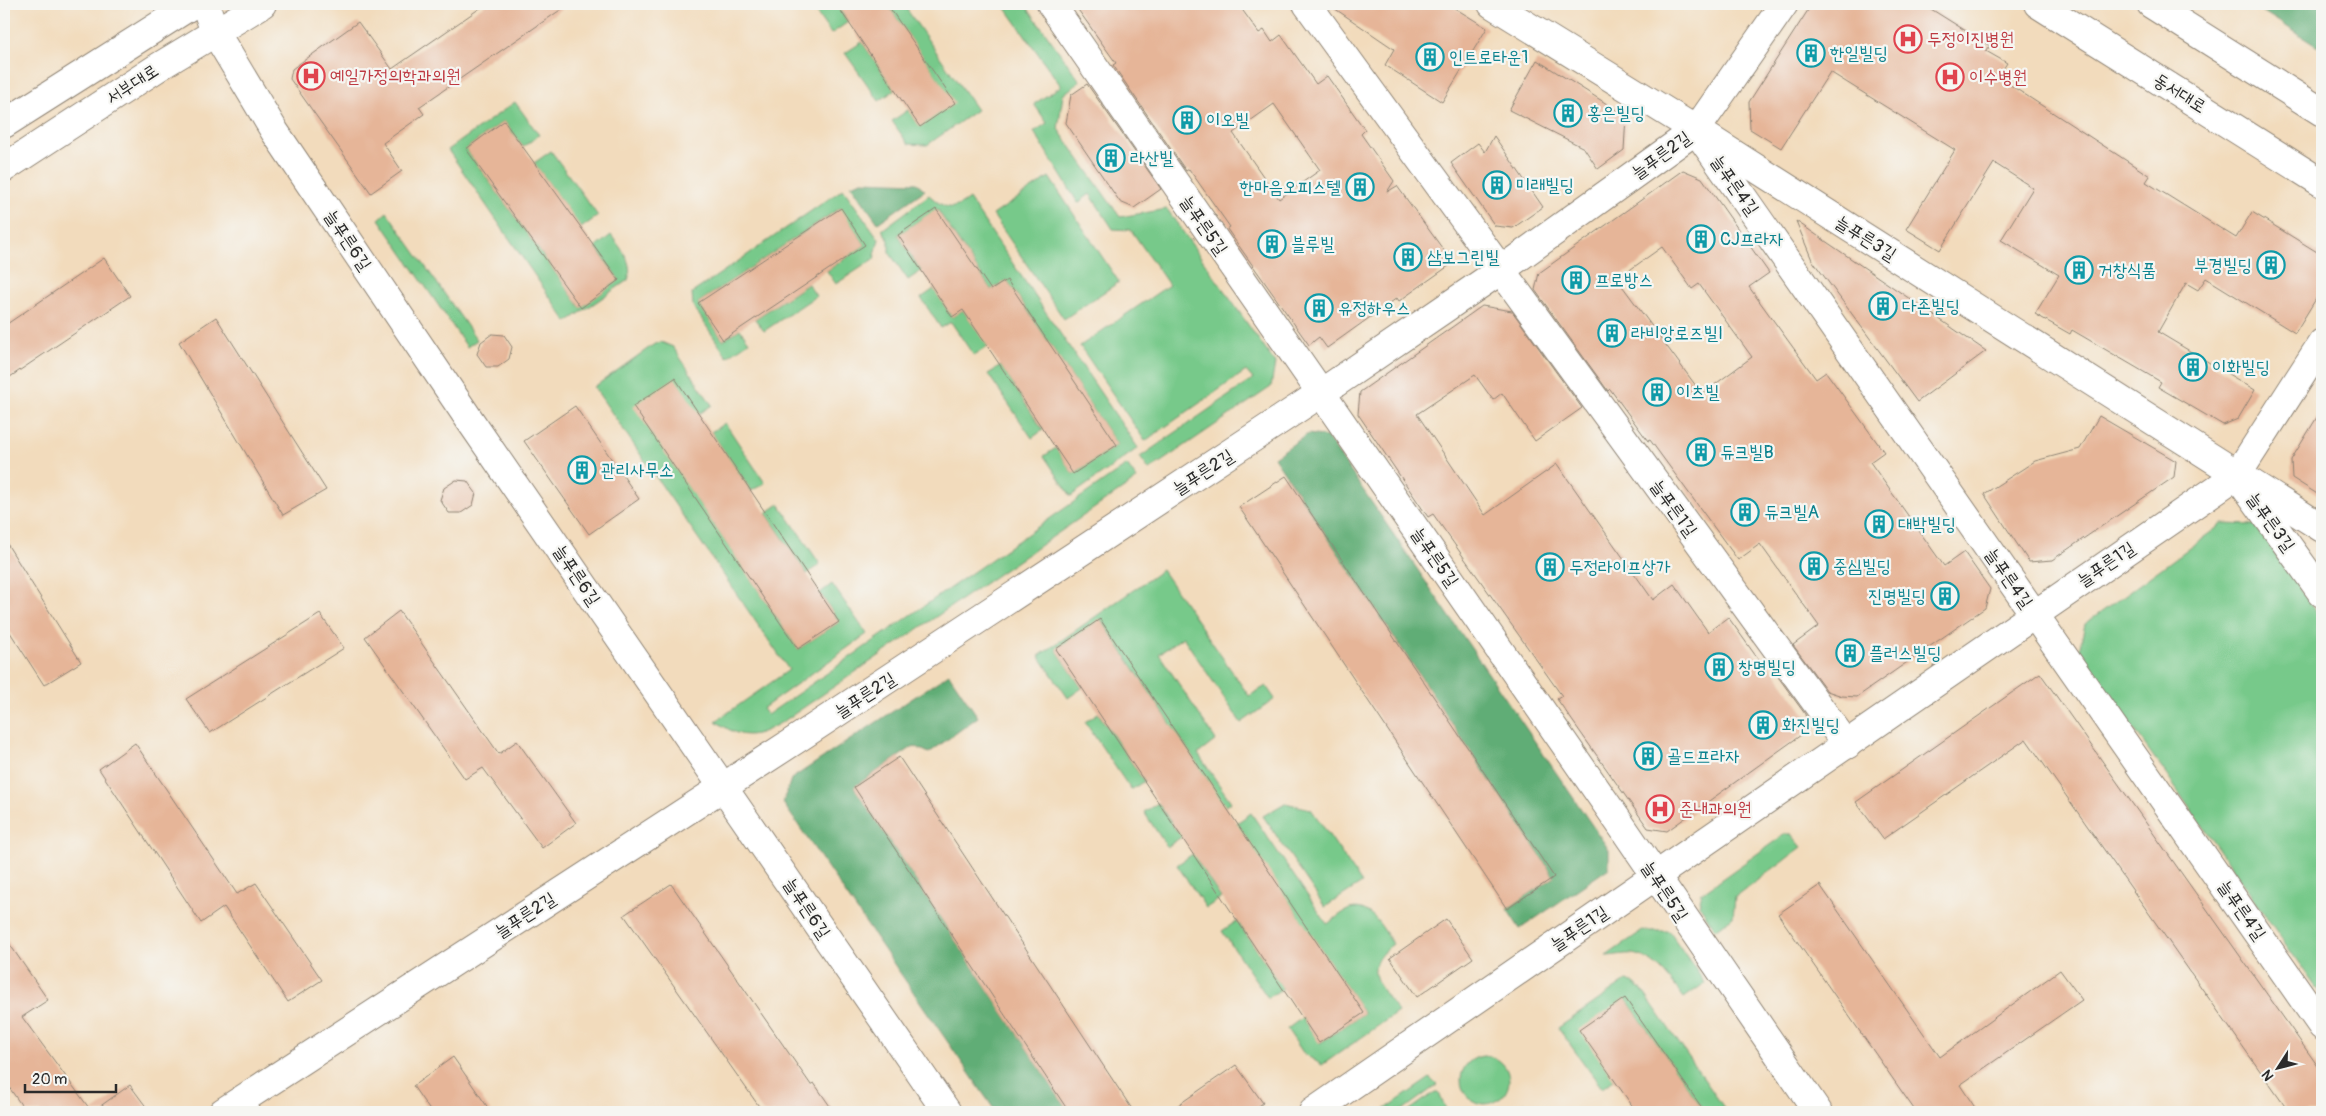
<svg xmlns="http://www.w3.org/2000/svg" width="2326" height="1116" viewBox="0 0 2326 1116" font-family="Pangolin,'Poor Story',sans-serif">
<rect width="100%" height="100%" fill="#f6f6f2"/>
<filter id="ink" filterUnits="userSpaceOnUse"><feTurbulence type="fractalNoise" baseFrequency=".02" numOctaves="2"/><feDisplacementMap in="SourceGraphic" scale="10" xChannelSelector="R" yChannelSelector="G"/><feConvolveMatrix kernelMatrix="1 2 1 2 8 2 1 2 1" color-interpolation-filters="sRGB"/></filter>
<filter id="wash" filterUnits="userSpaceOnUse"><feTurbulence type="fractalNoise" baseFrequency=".0096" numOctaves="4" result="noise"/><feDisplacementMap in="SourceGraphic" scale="20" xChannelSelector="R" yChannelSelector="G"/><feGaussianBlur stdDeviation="1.12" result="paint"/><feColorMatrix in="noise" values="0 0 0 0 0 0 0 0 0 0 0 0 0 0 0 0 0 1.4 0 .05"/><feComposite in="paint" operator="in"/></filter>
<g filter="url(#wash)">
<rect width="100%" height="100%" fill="#f2dbbc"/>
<g fill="#77c98a" stroke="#517a5a">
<path d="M 810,4 L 836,4 L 848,22 L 831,34 Z"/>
<path d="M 887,4 L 903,4 L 977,110 L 927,145 L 908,144 L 892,121 L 908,110 L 920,126 L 954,103 Z"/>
<path d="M 1003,4 L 1025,4 L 1080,81 L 1063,95 L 1058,129 L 1120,217 L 1167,209 L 1275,363 L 1271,387 L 1149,470 L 1140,457 L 1253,379 L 1246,371 L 1145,441 L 1080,346 L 1169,285 L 1131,230 L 1113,229 L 1090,194 L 1078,203 L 1034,132 L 1047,123 L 1034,104 L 1061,86 Z"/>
<path d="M 862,42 L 895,90 L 879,101 L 845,53 Z"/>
<path d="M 515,102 L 539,135 L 523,147 L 504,121 L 466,149 L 581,308 L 619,280 L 596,247 L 611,235 C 621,249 634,262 628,280 L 567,322 L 448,150 Z"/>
<path d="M 551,151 L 598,216 L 581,228 L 534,163 Z"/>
<path d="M 1049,177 L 1119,282 L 1064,319 L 993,215 Z"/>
<path d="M 843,189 L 879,239 L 874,259 L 836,284 L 827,271 L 865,245 L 840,208 L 698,303 L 723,340 L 740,329 L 749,342 L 727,357 L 693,306 L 692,293 Z"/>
<path d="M 929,195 C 945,209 952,212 969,199 L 1138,448 L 1071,496 L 1044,456 L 1056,448 L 1073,474 L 1117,445 L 1007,280 L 991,290 L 937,209 L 898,235 L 921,271 L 908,280 L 889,252 L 889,240 L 882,230 Z"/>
<path d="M 387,212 L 477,340 L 467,347 L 379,219 Z"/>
<path d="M 808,284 L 816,296 L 764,331 L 755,319 Z"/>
<path d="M 934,289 L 952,317 L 963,310 L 988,346 L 974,356 L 951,322 L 941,328 L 921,298 Z"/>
<path d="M 661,342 L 673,347 L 712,405 L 699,414 L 634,406 L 798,649 L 839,622 L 820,593 L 832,584 L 867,634 L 762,709 L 767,715 L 1127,465 L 1137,479 L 784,721 C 756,737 744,742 716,721 L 789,670 L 594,387 L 653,345 Z"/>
<path d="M 1001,366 L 1043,430 L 1032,438 L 988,374 Z"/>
<path d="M 725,423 L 765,483 L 751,491 L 711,432 Z"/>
<path d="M 779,504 L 820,564 L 807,574 L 766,513 Z"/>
<path d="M 2222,524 L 2255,525 L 2322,620 L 2322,996 L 2079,651 L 2085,624 Z"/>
<path d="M 1162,570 L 1249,696 L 1266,686 L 1275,699 L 1241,723 L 1183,637 L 1159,654 L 1216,740 L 1198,754 L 1231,802 L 1167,847 L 1144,812 L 1158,803 L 1177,832 L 1222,802 L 1101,619 L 1056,649 L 1082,688 L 1068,698 L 1039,656 Z"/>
<path d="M 1098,713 L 1144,781 L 1131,790 L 1085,722 Z"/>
<path d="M 1285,803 L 1311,809 L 1362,883 L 1325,907 L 1263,816 Z"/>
<path d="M 1251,813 L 1327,924 C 1334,920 1342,912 1350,909 C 1371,903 1384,931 1393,944 C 1359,969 1380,985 1398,1012 L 1322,1065 L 1304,1054 L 1287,1029 L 1302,1018 L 1320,1043 L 1364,1013 L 1241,831 L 1197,861 L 1221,898 L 1206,908 L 1177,865 Z"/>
<path d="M 1785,834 L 1791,834 L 1802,847 L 1735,897 L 1733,917 L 1716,930 L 1699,905 L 1702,893 Z"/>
<path d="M 1237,921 L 1283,988 L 1268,998 L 1222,931 Z"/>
<path d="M 1642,931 L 1669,931 L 1705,983 L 1684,998 C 1672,982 1655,957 1633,954 C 1625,953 1614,956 1606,956 Z"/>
<path d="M 1626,981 L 1633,982 L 1642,990 L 1727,1112 L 1705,1112 L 1625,998 L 1614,1080 L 1602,1088 L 1558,1028 Z"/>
<circle cx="1485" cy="1080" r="24"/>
<path d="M 1430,1078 L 1437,1085 L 1400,1112 L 1381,1112 Z"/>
<path d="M 1435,1092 L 1439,1092 L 1447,1112 L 1407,1112 Z"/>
<path d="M 1523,1102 L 1546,1112 L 1516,1112 Z"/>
</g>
<g fill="#61ad76" stroke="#466c50">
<path d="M 2251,4 L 2322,4 L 2322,49 Z"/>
<path d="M 862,181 L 917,183 L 925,190 L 878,223 L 851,185 Z"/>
<path d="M 1308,434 L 1327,437 L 1609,850 L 1609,868 L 1520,929 L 1507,909 L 1554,877 L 1274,457 Z"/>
<path d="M 949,674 L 978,717 L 929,753 L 914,746 L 854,787 L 1069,1112 L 996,1112 L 783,803 L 791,779 Z"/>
</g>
<g id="blocks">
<g fill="#e6b598" fill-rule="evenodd">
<path d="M 486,4 L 569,4 L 419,107 L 424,114 L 383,143 L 402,171 L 371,193 L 290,79 L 292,69 L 358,22 L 392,69 Z"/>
<path d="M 836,4 L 887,4 L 955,103 L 920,127 Z"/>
<path d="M 1074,4 L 1238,4 L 1259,33 L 1264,30 L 1272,42 L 1281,35 L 1316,84 L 1327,76 L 1365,130 L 1361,134 L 1394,181 L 1387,192 L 1397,186 L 1453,263 L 1399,301 L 1397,298 L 1327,348 L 1319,337 L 1309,345 L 1227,229 L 1230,227 L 1189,169 L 1186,171 L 1113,65 L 1116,63 ZM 1274,104 L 1320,170 L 1279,199 L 1233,133 Z"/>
<path d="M 1328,4 L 1448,4 L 1487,28 L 1442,102 L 1385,65 L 1394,49 Z"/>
<path d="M 1812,4 L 1923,4 L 1990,46 L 1986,51 L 2007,63 L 1998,77 L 2150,176 L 2146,182 L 2236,238 L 2252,212 L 2322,255 L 2322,289 L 2295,333 L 2206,278 L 2198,290 L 2186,283 L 2158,332 L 2255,390 L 2238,419 L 2223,425 L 2158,387 L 2161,382 L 2072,330 L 2070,334 L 2035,314 L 2059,275 L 2001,240 L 2033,188 L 1994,163 L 1940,250 L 1906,229 L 1955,150 L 1830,72 L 1781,148 L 1750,129 L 1749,102 Z"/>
<path d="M 1537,60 L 1626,116 L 1624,150 L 1598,169 L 1584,148 L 1509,110 Z"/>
<path d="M 1087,84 L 1161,189 L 1134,208 L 1120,202 L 1066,123 L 1071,95 Z"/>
<path d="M 504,121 L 619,280 L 581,308 L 466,149 Z"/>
<path d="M 1494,136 L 1543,207 L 1513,228 L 1495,226 L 1451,163 L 1478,143 L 1485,152 Z"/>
<path d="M 1683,170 L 1702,178 L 1769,273 L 1749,287 L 1816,379 L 1826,372 L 1884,452 L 1870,462 L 1944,566 L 1964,552 L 1990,589 L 1985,608 L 1857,697 L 1842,696 L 1827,691 L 1793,645 L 1819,626 L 1760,544 L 1738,560 L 1650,440 L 1648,441 L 1610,389 L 1608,391 L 1535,290 L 1539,273 ZM 1662,247 L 1692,289 L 1699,284 L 1752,357 L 1702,394 L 1617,279 Z"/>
<path d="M 841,208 L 865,245 L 723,340 L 698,303 Z"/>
<path d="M 936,209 L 991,290 L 1007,280 L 1117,445 L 1073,474 L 963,310 L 952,317 L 898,235 Z"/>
<path d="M 1796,221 L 1986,351 L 1917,402 L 1812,260 Z"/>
<path d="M 104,258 L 130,296 L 4,381 L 4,326 Z"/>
<path d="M 1482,306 L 1512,311 L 1582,408 L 1535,441 L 1502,393 L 1493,400 L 1475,375 L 1417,414 L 1485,515 L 1557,464 L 1653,600 L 1674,584 L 1708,632 L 1728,617 L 1763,666 L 1768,663 L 1805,714 L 1808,730 L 1667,831 L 1648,828 L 1557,699 L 1562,696 L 1433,514 L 1428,517 L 1358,414 L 1360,392 Z"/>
<path d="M 216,317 L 326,490 L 283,515 L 179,342 Z"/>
<path d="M 492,334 L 504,335 L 512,347 L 509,359 L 498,367 L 486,367 L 477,354 L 481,342 Z"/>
<path d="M 675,378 L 839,622 L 798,649 L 633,406 Z"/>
<path d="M 575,406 L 639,499 L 589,534 L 524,441 Z"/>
<path d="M 2322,409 L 2322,497 L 2292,478 L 2291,460 Z"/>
<path d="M 2099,416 L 2176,461 L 2174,477 L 2052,560 L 2029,562 L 1984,494 L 2035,461 L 2080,449 Z"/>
<path d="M 1286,476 L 1554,877 L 1507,909 L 1239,507 Z"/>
<path d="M 456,480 L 467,481 L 476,493 L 473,505 L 461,513 L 449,513 L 440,500 L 444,488 Z"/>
<path d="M 4,539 L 81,662 L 44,685 L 4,623 Z"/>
<path d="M 399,611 L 499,754 L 517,741 L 576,823 L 542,848 L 483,768 L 465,779 L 365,637 Z"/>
<path d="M 320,614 L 344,648 L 210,733 L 186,699 Z"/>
<path d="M 1100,619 L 1364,1013 L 1319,1043 L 1056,649 Z"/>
<path d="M 2040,673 L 2322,1072 L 2322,1112 L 2289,1112 L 2026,739 L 1883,839 L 1856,802 Z"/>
<path d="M 135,743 L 237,894 L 256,883 L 322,980 L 288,1002 L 224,907 L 201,923 L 99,769 Z"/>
<path d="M 899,757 L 1134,1112 L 1069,1112 L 854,787 Z"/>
<path d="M 671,884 L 811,1085 L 814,1083 L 834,1112 L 763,1112 L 624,915 Z"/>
<path d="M 1820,885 L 1940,1057 L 2060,970 L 2082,1000 L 1960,1085 L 1978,1112 L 1916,1112 L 1778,914 Z"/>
<path d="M 1446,919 L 1473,958 L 1417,997 L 1390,958 Z"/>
<path d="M 4,936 L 48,1000 L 22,1017 L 92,1112 L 26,1112 L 4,1080 Z"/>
<path d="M 1625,998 L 1705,1112 L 1636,1112 L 1631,1104 L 1579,1030 Z"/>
<path d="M 453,1057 L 491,1112 L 431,1112 L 413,1086 Z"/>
<path d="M 1236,1065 L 1263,1103 L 1250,1112 L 1168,1112 Z"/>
<path d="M 130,1085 L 150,1112 L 92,1112 Z"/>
</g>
</g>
</g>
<g filter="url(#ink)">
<use href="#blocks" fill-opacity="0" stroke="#8e8374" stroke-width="1"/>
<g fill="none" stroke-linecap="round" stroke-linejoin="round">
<g stroke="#8e8374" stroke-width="30">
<g id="minor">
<path d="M 205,4 L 215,32 L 275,132 L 471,422 L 947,1112"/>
<path d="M 1051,4 L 1621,825 L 1818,1112"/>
<path d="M 1307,4 L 1847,745"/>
<path d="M 1492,4 L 1696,130 L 2322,528"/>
<path d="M 4,124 L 193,4"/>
<path d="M 1696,130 L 2322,1026"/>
<path d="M 4,168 L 160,66 L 262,4"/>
<path d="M 2245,486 L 2322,593"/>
<path d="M 223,1112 L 800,737 L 1321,393 L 1501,270 L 1696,130 L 1784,4"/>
<path d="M 1313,1112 L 2237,475 L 2322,343"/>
</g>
</g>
<g stroke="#8e8374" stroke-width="30">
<g id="major">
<path d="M 2038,4 L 2322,183"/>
<path d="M 2151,4 L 2322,112"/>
</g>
</g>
<use href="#minor" stroke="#fff" stroke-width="28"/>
<use href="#major" stroke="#fff" stroke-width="28"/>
</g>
</g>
<defs>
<g id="hospital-ring" transform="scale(1.4375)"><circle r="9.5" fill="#f6f6f2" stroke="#e0444e" stroke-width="1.5"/><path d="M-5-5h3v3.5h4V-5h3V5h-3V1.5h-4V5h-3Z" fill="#e0444e"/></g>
<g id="building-ring" transform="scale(1.4375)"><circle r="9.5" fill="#f6f6f2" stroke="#0f9aa8" stroke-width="1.5"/><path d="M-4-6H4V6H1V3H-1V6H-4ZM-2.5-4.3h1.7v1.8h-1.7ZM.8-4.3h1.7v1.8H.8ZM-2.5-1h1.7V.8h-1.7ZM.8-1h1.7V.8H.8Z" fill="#0f9aa8"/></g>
</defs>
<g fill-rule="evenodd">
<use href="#hospital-ring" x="1908" y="39"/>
<use href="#building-ring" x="1811" y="53"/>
<use href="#building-ring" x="1430" y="57"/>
<use href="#hospital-ring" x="311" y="76"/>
<use href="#hospital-ring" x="1950" y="77"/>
<use href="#building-ring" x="1568" y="113"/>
<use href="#building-ring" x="1187" y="120"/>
<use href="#building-ring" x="1111" y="158"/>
<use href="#building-ring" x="1497" y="185"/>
<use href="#building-ring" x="1360" y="187"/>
<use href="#building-ring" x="1701" y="239"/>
<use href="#building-ring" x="1272" y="244"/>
<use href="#building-ring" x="1408" y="257"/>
<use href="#building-ring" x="2271" y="265"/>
<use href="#building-ring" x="2079" y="270"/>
<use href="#building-ring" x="1576" y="280"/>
<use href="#building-ring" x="1883" y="306"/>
<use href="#building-ring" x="1319" y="308"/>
<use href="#building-ring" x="1612" y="333"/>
<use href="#building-ring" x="2193" y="367"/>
<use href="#building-ring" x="1657" y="392"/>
<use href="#building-ring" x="1701" y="452"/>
<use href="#building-ring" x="582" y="470"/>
<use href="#building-ring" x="1745" y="512"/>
<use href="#building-ring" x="1879" y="524"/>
<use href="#building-ring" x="1814" y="566"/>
<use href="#building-ring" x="1550" y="567"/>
<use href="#building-ring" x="1945" y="596"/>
<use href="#building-ring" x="1850" y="653"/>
<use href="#building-ring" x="1719" y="667"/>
<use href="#building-ring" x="1763" y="725"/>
<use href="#building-ring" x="1648" y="756"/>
<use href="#hospital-ring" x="1660" y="809"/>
</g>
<g text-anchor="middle" stroke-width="4.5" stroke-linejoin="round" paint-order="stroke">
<g font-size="18" fill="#be3a42" stroke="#f6f6f2" text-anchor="start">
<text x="1927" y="45">두정이진병원</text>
<text x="330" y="82">예일가정의학과의원</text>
<text x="1969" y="83">이수병원</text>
<text x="1679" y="815">준내과의원</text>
</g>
<g font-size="18" fill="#0d838f" stroke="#f6f6f2" text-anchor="start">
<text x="1830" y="59">한일빌딩</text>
<text x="1449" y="63">인트로타운1</text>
<text x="1587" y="119">홍은빌딩</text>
<text x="1206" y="126">이오빌</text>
<text x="1130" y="164">라산빌</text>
<text x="1516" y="191">미래빌딩</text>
<text x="1341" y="193" text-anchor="end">한마음오피스텔</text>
<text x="1720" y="245">CJ프라자</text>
<text x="1291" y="250">블루빌</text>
<text x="1427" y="263">삼보그린빌</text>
<text x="2252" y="271" text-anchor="end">부경빌딩</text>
<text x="2098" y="276">거창식품</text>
<text x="1595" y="286">프로방스</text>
<text x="1902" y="312">다존빌딩</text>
<text x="1338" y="314">유정하우스</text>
<text x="1631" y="339">라비앙로즈빌I</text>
<text x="2212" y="373">이화빌딩</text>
<text x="1676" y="398">이츠빌</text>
<text x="1720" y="458">듀크빌B</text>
<text x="601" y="476">관리사무소</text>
<text x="1764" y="518">듀크빌A</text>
<text x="1898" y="530">대박빌딩</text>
<text x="1833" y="572">중심빌딩</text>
<text x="1569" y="573">두정라이프상가</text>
<text x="1926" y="602" text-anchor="end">진명빌딩</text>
<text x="1869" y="659">플러스빌딩</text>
<text x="1738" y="673">창명빌딩</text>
<text x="1782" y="731">화진빌딩</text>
<text x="1667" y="762">골드프라자</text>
</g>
<g font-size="18" fill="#2b2b2b" stroke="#f6f6f2">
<text transform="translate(132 84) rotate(-33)" y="6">서부대로</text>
<text transform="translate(2180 93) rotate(32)" y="6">동서대로</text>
<text transform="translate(1661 155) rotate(-36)" y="6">늘푸른2길</text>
<text transform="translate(1735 185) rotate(55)" y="6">늘푸른4길</text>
<text transform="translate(1204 225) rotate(55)" y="6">늘푸른5길</text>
<text transform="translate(1866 238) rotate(32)" y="6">늘푸른3길</text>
<text transform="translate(348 240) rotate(56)" y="6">늘푸른6길</text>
<text transform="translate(1203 472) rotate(-33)" y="6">늘푸른2길</text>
<text transform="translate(1674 508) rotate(54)" y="6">늘푸른1길</text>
<text transform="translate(2271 522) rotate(54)" y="6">늘푸른3길</text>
<text transform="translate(1435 557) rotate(55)" y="6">늘푸른5길</text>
<text transform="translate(2106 564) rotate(-34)" y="6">늘푸른1길</text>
<text transform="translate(577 575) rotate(56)" y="6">늘푸른6길</text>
<text transform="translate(2009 578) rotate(55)" y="6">늘푸른4길</text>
<text transform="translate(865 695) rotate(-33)" y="6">늘푸른2길</text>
<text transform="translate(1665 891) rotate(56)" y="6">늘푸른5길</text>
<text transform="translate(807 908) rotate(56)" y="6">늘푸른6길</text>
<text transform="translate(2242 910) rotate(55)" y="6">늘푸른4길</text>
<text transform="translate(525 915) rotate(-33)" y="6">늘푸른2길</text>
<text transform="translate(1579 928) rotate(-34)" y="6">늘푸른1길</text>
</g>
</g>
<rect width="2326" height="1116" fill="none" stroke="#f6f6f2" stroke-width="20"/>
<g transform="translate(2278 1068) rotate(234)" stroke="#f6f6f2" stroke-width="4" paint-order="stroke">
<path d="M0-4L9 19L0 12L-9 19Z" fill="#2b2b2b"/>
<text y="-8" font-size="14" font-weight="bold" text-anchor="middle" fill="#2b2b2b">N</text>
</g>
<path d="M25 1084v8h91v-8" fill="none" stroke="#2b2b2b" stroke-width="2.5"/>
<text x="32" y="1084" font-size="15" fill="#2b2b2b" stroke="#f6f6f2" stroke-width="4" paint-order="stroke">20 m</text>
</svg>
